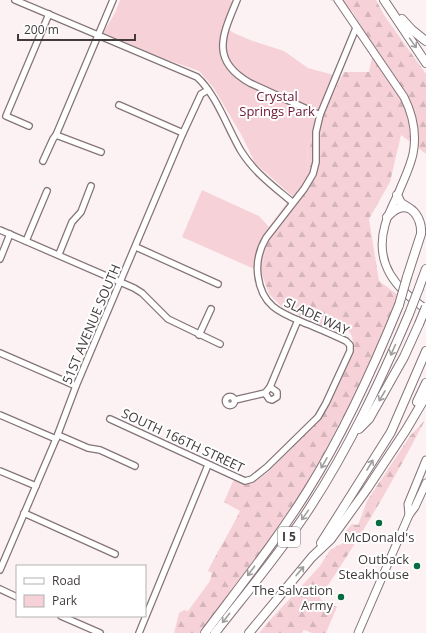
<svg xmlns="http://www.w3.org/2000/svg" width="426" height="633" viewBox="0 0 426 633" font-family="'Open Sans',sans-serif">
<defs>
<pattern id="forest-firs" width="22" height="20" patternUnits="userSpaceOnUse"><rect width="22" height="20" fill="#f6d2d8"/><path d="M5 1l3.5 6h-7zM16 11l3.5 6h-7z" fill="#d4b5ba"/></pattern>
</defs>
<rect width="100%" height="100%" fill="#fdf2f3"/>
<g fill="url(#forest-firs)">
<path d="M 330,0 L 376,0 L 384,15 L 426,74 L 426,154 L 401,135 L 390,182 L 369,219 L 379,281 L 398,295 L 383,334 L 344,417 L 342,418 L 324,453 L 308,480 L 308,483 L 276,533 L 201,633 L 174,633 L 179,613 L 184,610 L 188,611 L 210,581 L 212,573 L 208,571 C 218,550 230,532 240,511 L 224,502 L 234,479 L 248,484 L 252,483 L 268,472 L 312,427 L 326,409 L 353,352 C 354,344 353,327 341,329 C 339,329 337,331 335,331 L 283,308 L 269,294 L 261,272 L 266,246 L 292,202 L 308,165 L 307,147 L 344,72 L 369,72 L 374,47 L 352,11 Z"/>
<path d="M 425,420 C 393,482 359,540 320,597 L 321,600 L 337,607 L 326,633 L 312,633 L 304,630 L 301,633 L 259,633 L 270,620 L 320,566 L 330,550 L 343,543 L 343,534 L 352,524 L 358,525 L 367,501 L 410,436 Z"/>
</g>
<path fill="#f6d2d8" d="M 120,0 L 230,0 L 233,2 L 222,26 L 234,33 L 250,40 L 284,51 L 308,68 L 341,77 L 307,147 L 308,165 L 303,183 L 266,246 L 261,272 L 182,237 L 202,190 L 259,216 L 269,227 L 292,196 L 255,163 L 242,136 L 213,87 L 199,71 L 165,59 L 103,33 L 115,13 Z"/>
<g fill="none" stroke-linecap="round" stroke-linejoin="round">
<g stroke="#847477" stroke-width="8">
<g id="minor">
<path d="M 15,0 L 197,77 C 216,94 228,129 241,151 C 254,172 273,186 292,202"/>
<path d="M 237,0 C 223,34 209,60 250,83 L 320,115"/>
<path d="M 119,105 L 183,133"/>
<path d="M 29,126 L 6,116 L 49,14"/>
<path d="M 56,135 L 101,152"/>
<path d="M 43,161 L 53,139 L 56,135 L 113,0"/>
<path d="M 0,230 L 134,288 L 142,293 L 168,319 L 220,344"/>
<path d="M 26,241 L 47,191"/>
<path d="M 136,247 L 218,284"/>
<path d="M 59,254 L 72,222 L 81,212 L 91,186"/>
<path d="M 0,259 L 10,234"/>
<path d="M 199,335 L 211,309"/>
<path d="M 0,353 L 76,386"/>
<path d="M 265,393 L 269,399 L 272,400 L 277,397 L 277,392 L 270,387"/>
<circle cx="230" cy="401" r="4.5"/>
<path d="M 235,400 L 265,393 L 270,387 L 298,320"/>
<path d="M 0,415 L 56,439"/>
<path d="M 110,419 L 245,481 L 252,479 L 267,467 L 318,417 L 326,403 L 350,351 L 350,345 L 346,341 C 333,335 320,329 307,324 C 281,313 262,307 258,276 C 256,262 259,250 266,238 L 304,189 L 313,174 L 316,162 L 316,132 L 320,115 L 356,28"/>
<path d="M 58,435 L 88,448 L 100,450 L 135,466"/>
<path d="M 0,471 L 36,486"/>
<path d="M 24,513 L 115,554"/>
<path d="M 0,570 L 56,439 L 76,386 L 183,133 L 201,94 L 208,90"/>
<path d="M 0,589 L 17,597"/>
<path d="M 61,616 L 100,633"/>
<path d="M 139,633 L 208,465"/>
</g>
</g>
<g stroke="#847477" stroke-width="9">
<g id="major">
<path d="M 338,0 L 404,97 C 413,115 417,134 413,154 C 410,168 403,181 398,194 C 393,204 388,214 385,225 C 374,264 396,289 426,309"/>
<path d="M 409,515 L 408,504 L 426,460"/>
<path d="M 358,633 L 409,515 L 415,507 L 426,483"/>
</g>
</g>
<g stroke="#847477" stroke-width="10">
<g id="highway">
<path d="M 384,0 L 426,63"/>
<path d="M 402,19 L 412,30 L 426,41"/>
<path d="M 397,195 L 401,203 L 409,208"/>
<path d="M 387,217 C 390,214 393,211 397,209 C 413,201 422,221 421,234 L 407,277"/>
<path d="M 419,288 L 426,269"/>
<path d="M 417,402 L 426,383"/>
<path d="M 359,429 L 369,419 L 404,357 L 419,324"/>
<path d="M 321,543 L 391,432 L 426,351"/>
<path d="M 205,633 C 240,586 277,540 308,490 C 344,432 373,369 399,305"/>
<path d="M 215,633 C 247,592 281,552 309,509 C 349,448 380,382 409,314"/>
<path d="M 249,633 L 312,557 L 331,539 L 367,489 L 406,430 L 426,396"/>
</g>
</g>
<use href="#minor" stroke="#fff" stroke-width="5.5"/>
<use href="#major" stroke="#fff" stroke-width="7"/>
<use href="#highway" stroke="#fff" stroke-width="8"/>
<g stroke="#847477" stroke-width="10" stroke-linecap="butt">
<g id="highway-bridge">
<path d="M 399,305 L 407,277"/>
<path d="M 409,314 L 419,288"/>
<path d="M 419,324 L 426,307"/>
</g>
</g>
<use href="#highway-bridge" stroke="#fff" stroke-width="8"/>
</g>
<defs><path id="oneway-shaft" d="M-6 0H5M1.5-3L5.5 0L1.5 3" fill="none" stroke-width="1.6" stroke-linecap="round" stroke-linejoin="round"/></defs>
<g stroke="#a09d9e">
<use href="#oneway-shaft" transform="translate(413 43) rotate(55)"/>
<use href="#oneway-shaft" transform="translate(393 350) rotate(114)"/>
<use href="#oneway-shaft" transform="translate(382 396) rotate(120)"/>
<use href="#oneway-shaft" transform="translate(324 463) rotate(120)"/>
<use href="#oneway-shaft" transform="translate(370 465) rotate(-59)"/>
<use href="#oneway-shaft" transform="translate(305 515) rotate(125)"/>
<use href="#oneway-shaft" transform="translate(251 571) rotate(127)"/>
<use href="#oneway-shaft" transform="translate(300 571) rotate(-50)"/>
<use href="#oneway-shaft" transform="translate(226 618) rotate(128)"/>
</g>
<g fill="#096c41" stroke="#fff" stroke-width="1.5">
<circle cx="379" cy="523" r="4"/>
<circle cx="417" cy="566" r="4"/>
<circle cx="341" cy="597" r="4"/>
</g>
<g text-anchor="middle" stroke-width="4" stroke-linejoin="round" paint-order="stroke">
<rect fill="#fff" stroke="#7a7676" stroke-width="1" x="278" y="527" width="22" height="20" rx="3"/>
<g font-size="12" font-weight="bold" fill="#413b3c">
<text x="289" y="541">I 5</text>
</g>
<g font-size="13" fill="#6a1530" stroke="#fff">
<text x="277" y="101">Crystal<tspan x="277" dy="15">Springs Park</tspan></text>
</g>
<g font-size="13" fill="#413b3c" stroke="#fff">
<text transform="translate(317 316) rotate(25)" y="5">SLADE WAY</text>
<text transform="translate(91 324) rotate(-67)" y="5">51ST AVENUE SOUTH</text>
<text transform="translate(183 440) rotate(25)" y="5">SOUTH 166TH STREET</text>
</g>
<g font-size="13" fill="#413b3c" stroke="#fff" text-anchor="end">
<text x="379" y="542" text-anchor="middle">McDonald's</text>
<text x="409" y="564">Outback<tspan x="409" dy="15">Steakhouse</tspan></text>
<text x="333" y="595">The Salvation<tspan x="333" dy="15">Army</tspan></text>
</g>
</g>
<rect x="16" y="565" width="130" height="52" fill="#ffffff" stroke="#b3b1b1"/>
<rect x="24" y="578" width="20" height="6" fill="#ffffff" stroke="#b3b1b1"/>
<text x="52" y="585" font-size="12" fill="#413b3c">Road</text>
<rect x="24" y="595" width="20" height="12" fill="#f6d2d8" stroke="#b3b1b1"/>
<text x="52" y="605" font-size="12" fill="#413b3c">Park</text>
<path d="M18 34v6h117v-6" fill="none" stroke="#413b3c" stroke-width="2"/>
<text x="24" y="34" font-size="12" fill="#413b3c" stroke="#ffffff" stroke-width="3" paint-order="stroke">200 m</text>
</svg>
